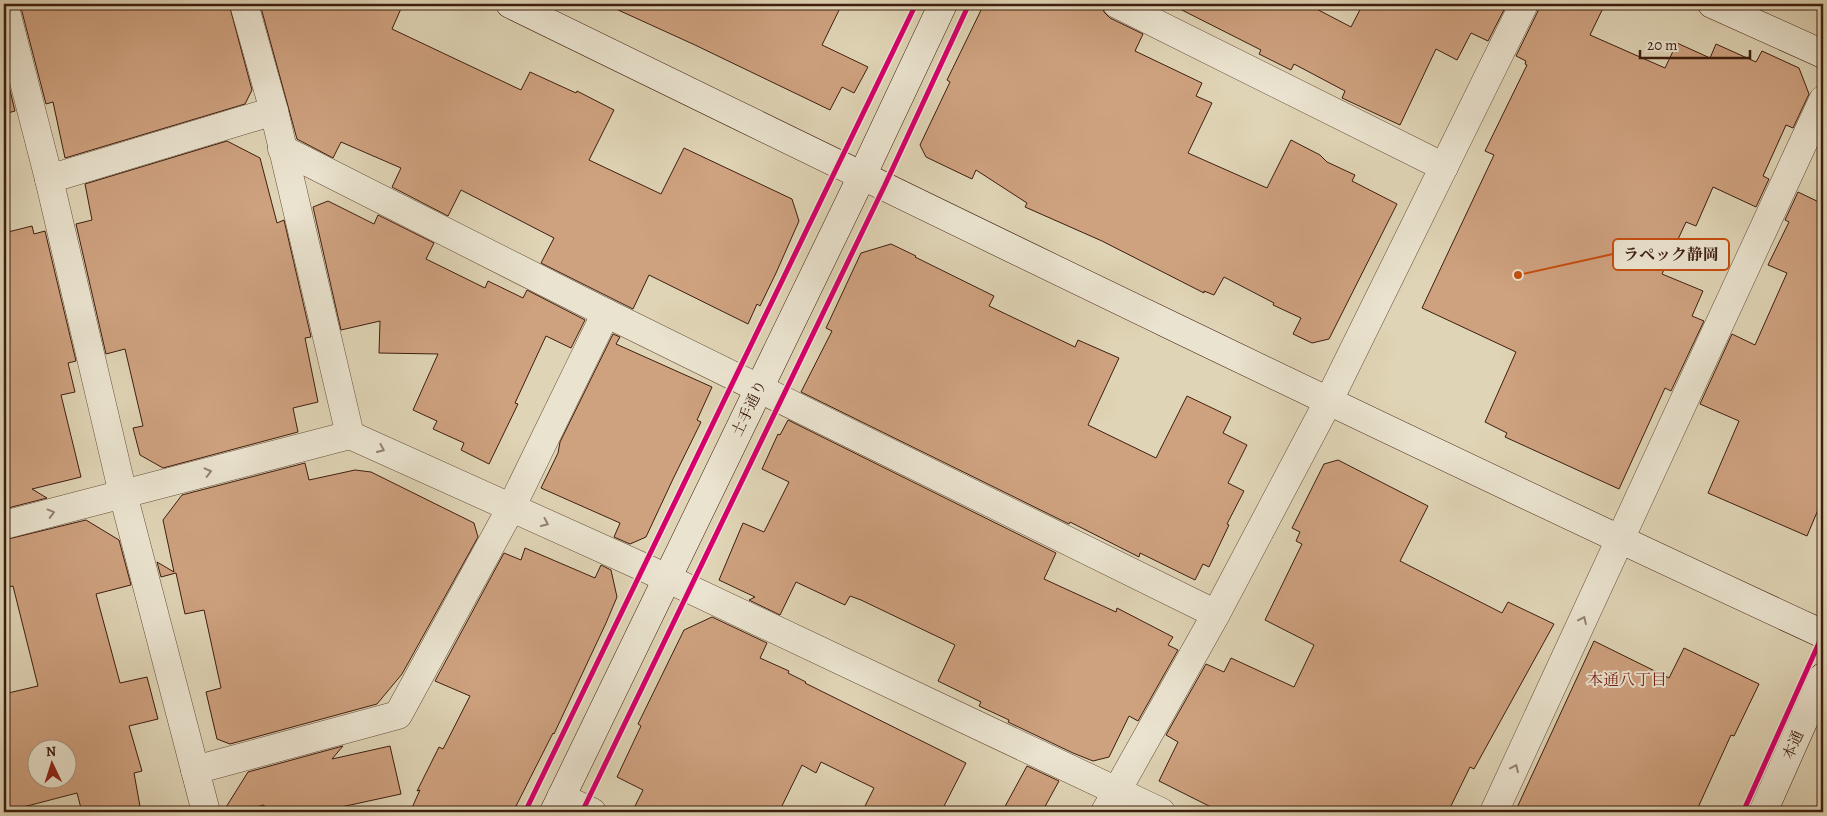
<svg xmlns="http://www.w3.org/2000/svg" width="1827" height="816" viewBox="0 0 1827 816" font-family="Alegreya,'Noto Serif JP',serif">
<rect width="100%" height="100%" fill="#dfd4b5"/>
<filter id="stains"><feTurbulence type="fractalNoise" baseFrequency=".004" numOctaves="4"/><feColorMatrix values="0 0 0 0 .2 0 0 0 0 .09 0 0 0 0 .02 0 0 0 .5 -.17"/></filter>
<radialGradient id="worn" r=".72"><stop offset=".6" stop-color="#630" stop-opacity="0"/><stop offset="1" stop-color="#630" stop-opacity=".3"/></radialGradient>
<g fill="#cea17f" stroke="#3e1e0f" fill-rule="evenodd">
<path d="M 20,4 L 229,4 L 252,90 L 245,104 L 65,158 L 53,102 L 46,104 Z"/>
<path d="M 260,4 L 403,4 L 392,29 L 521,90 L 530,72 L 576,93 L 577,91 L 614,110 L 589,160 L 661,194 L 684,148 L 792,199 L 799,221 L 776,273 L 760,306 L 757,304 L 748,324 L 649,275 L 633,309 L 541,263 L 554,238 L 461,190 L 448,216 L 392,187 L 401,168 L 341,142 L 333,158 L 297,139 Z"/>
<path d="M 605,4 L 842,4 L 822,45 L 868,67 L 854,93 L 842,87 L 830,110 L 695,45 Z"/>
<path d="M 984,4 L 1102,4 L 1104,12 L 1110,18 L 1143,34 L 1135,51 L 1202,83 L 1196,96 L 1212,103 L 1188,153 L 1267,188 L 1291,140 L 1320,155 L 1327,162 L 1355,175 L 1352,181 L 1397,204 L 1329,339 L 1312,343 L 1293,334 L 1301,318 L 1273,305 L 1274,303 L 1224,277 L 1214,295 L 1204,291 L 1204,293 L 1102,241 L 1025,207 L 1027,203 L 976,170 L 972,179 L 926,157 L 920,145 L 950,82 L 947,80 Z"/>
<path d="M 1170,4 L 1307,4 L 1351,27 L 1363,4 L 1507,4 L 1488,41 L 1471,33 L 1457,60 L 1436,49 L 1400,125 L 1342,98 L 1345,91 L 1294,64 L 1291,70 L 1259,54 L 1261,50 Z"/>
<path d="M 1540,4 L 1605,4 L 1590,35 L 1665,68 L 1677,43 L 1710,58 L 1716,44 L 1756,62 L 1762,51 L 1799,68 L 1809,94 L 1793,128 L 1786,125 L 1763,176 L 1769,179 L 1756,207 L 1713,187 L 1696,226 L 1686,222 L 1662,274 L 1703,291 L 1692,316 L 1704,321 L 1671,391 L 1665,388 L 1619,489 L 1505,437 L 1507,433 L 1485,422 L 1516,352 L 1422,308 L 1494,155 L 1485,151 L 1527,65 L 1525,64 L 1526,61 L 1516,56 L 1538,11 Z"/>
<path d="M 4,66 L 15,111 L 4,114 Z"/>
<path d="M 227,141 L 260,158 L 277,223 L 284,220 L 311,337 L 305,338 L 318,402 L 293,408 L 298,432 L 163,468 L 140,455 L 133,428 L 143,426 L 125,349 L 106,354 L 76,224 L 92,220 L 85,184 Z"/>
<path d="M 1798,192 L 1823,204 L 1823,498 L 1807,536 L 1708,493 L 1739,421 L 1700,404 L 1732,334 L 1755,345 L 1787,273 L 1768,265 L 1789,222 L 1785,220 Z"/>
<path d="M 328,201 L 374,224 L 378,215 L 434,243 L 426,259 L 485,288 L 488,281 L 523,298 L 527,290 L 585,320 L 571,348 L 546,336 L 515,403 L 518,404 L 489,464 L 461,450 L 464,443 L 433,429 L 437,421 L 413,410 L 438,354 L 379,353 L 380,321 L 341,330 L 313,207 Z"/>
<path d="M 32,226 L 34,234 L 45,231 L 76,361 L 68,363 L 75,392 L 61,395 L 81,477 L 32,489 L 47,498 L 4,509 L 4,233 Z"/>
<path d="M 891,244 L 916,256 L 915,257 L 994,296 L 989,306 L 1075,347 L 1078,340 L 1119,358 L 1088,425 L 1156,458 L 1187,396 L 1231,417 L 1223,433 L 1247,445 L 1228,483 L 1244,491 L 1227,524 L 1229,525 L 1209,567 L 1203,564 L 1195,580 L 1140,553 L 1139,557 L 1070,522 L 1069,524 L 801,392 L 832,331 L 826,328 L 861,253 Z"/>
<path d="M 613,334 L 620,337 L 616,344 L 712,387 L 697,420 L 701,422 L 673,479 L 646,537 L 630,544 L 614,537 L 620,523 L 541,488 L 558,453 L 560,442 Z"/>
<path d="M 788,420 L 1056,553 L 1044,579 L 1116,612 L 1117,608 L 1173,637 L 1168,645 L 1178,650 L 1138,721 L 1129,716 L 1109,757 L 1093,761 L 1073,753 L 1008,722 L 1009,720 L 979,706 L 981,702 L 938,681 L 955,645 L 861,600 L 850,596 L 845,605 L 796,582 L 780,615 L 749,600 L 755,597 L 719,580 L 743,523 L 764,532 L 789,482 L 762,469 L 778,434 L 780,435 Z"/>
<path d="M 1338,460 L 1428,506 L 1400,561 L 1502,613 L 1508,602 L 1554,624 L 1474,769 L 1470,767 L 1448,812 L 1221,812 L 1159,781 L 1178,742 L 1166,735 L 1206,664 L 1224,672 L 1231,658 L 1294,687 L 1314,645 L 1265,620 L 1302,544 L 1296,541 L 1300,532 L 1292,528 L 1324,464 Z"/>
<path d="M 305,463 L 309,480 L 355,470 L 371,472 L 474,523 L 478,537 L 402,674 L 377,704 L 230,744 L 217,739 L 206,692 L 221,688 L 204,610 L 185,614 L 176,573 L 161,577 L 157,562 L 174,572 L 163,520 L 182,495 Z"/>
<path d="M 86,520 L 119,540 L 131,585 L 96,594 L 120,683 L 147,677 L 158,719 L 129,726 L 142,771 L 134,773 L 141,812 L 82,812 L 77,793 L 4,812 L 4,694 L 38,686 L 13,586 L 4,588 L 4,540 ZM 38,748 L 68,748 L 68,778 L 38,778 Z"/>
<path d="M 525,548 L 595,578 L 601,565 L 611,570 L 617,597 L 606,623 L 554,734 L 553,733 L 513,812 L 410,812 L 420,790 L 417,791 L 439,747 L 443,749 L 470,696 L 435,681 L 504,553 L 521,560 Z"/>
<path d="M 712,617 L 767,643 L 760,658 L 789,671 L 788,673 L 806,682 L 805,683 L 966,763 L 941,812 L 862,812 L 874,788 L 821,762 L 816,773 L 802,765 L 779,812 L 632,812 L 643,790 L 617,777 L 641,726 L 638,724 L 684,630 Z"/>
<path d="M 1594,641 L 1669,678 L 1684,648 L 1759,684 L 1734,736 L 1731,735 L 1696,812 L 1515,812 Z"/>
<path d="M 343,746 L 332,759 L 390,746 L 401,794 L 318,812 L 266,812 L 264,805 L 235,812 L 223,812 L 248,772 Z"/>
<path d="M 1027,766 L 1059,781 L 1042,812 L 1002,812 Z"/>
</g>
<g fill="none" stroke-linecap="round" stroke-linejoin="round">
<g stroke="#664c38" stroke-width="29">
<g id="street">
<path d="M 4,4 L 49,179 L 123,494 L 206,812"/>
<path d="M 244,4 L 274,111 L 350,435"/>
<path d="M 1117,4 L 1444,167"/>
<path d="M 282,149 L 606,313 L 1216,614"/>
<path d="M 49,179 L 274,111"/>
<path d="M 4,525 L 350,435 L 643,567 L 1161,812"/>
<path d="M 195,770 L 398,715 L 511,508 L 606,313"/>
<path d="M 561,797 L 592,812"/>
<path d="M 1105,812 L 1216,614 L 1329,400 L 1524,4"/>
<path d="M 1494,812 L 1823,100"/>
</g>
</g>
<g stroke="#3e1e0f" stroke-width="29">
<g id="secondary">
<path d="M 510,4 C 946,217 1382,430 1823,634"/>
<path d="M 1712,4 L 1823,54"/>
<path d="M 554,812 L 862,176 L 943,4"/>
<path d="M 1763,812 L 1823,677"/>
</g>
</g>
<use href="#street" stroke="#eae3cf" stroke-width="28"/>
<use href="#secondary" stroke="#eae3cf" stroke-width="28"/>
<g stroke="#eae3cf" stroke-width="8">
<g id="cycleway">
<path d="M 525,812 L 916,4"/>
<path d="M 582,812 L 884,187 L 969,4"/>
<path d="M 1743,812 L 1823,634"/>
</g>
</g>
<use href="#cycleway" stroke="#d6006c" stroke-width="5"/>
</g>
<defs><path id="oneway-chevron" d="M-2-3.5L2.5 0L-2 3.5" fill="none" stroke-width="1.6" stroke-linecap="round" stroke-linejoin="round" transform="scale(1.25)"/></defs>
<g stroke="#94806f">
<use href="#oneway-chevron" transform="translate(381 449) rotate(24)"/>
<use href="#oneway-chevron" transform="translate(208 472) rotate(-14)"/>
<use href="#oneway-chevron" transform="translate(51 513) rotate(-15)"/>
<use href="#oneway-chevron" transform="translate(545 523) rotate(24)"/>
<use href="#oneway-chevron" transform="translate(1583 620) rotate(-65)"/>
<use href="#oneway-chevron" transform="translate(1515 768) rotate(-65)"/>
</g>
<g text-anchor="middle" stroke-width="4" stroke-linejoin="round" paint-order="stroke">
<g font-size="15" fill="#3e1e0f" stroke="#eae3cf">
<text transform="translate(749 408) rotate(-64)" y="5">土手通り</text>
<text transform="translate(1793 745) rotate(-66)" y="5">本通</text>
</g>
<g font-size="16" fill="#7a1f14" stroke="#eae3cf">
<text x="1627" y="685">本通八丁目</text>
</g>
</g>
<path fill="none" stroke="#c64d0d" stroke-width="2" d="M1518 275L1613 254"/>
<circle fill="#c64d0d" stroke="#eae3cf" stroke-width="2" cx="1518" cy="275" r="5"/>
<rect fill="#eae3cf" stroke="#c64d0d" stroke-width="2" x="1613" y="239" width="116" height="31" rx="5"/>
<g font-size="16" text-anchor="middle" font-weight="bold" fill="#3e1e0f">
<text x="1671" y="260">ラペック静岡</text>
</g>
<rect width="1827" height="816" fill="none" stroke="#dfd4b5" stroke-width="20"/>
<rect x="5" y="5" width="1817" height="806" fill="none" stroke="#3e1e0f" stroke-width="2.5"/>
<rect x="10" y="10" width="1807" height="796" fill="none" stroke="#3e1e0f"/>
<g transform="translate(52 764) rotate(356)"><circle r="24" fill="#eae3cf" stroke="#a59482"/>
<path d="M0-4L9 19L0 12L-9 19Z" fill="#8f2418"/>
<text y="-8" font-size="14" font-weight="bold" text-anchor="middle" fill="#3e1e0f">N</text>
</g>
<path d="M1640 50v8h110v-8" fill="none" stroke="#3e1e0f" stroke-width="2.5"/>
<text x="1647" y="50" font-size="15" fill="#3e1e0f" stroke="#eae3cf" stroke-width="4" paint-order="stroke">20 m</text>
<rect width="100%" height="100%" filter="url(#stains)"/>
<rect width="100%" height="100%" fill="url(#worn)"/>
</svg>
